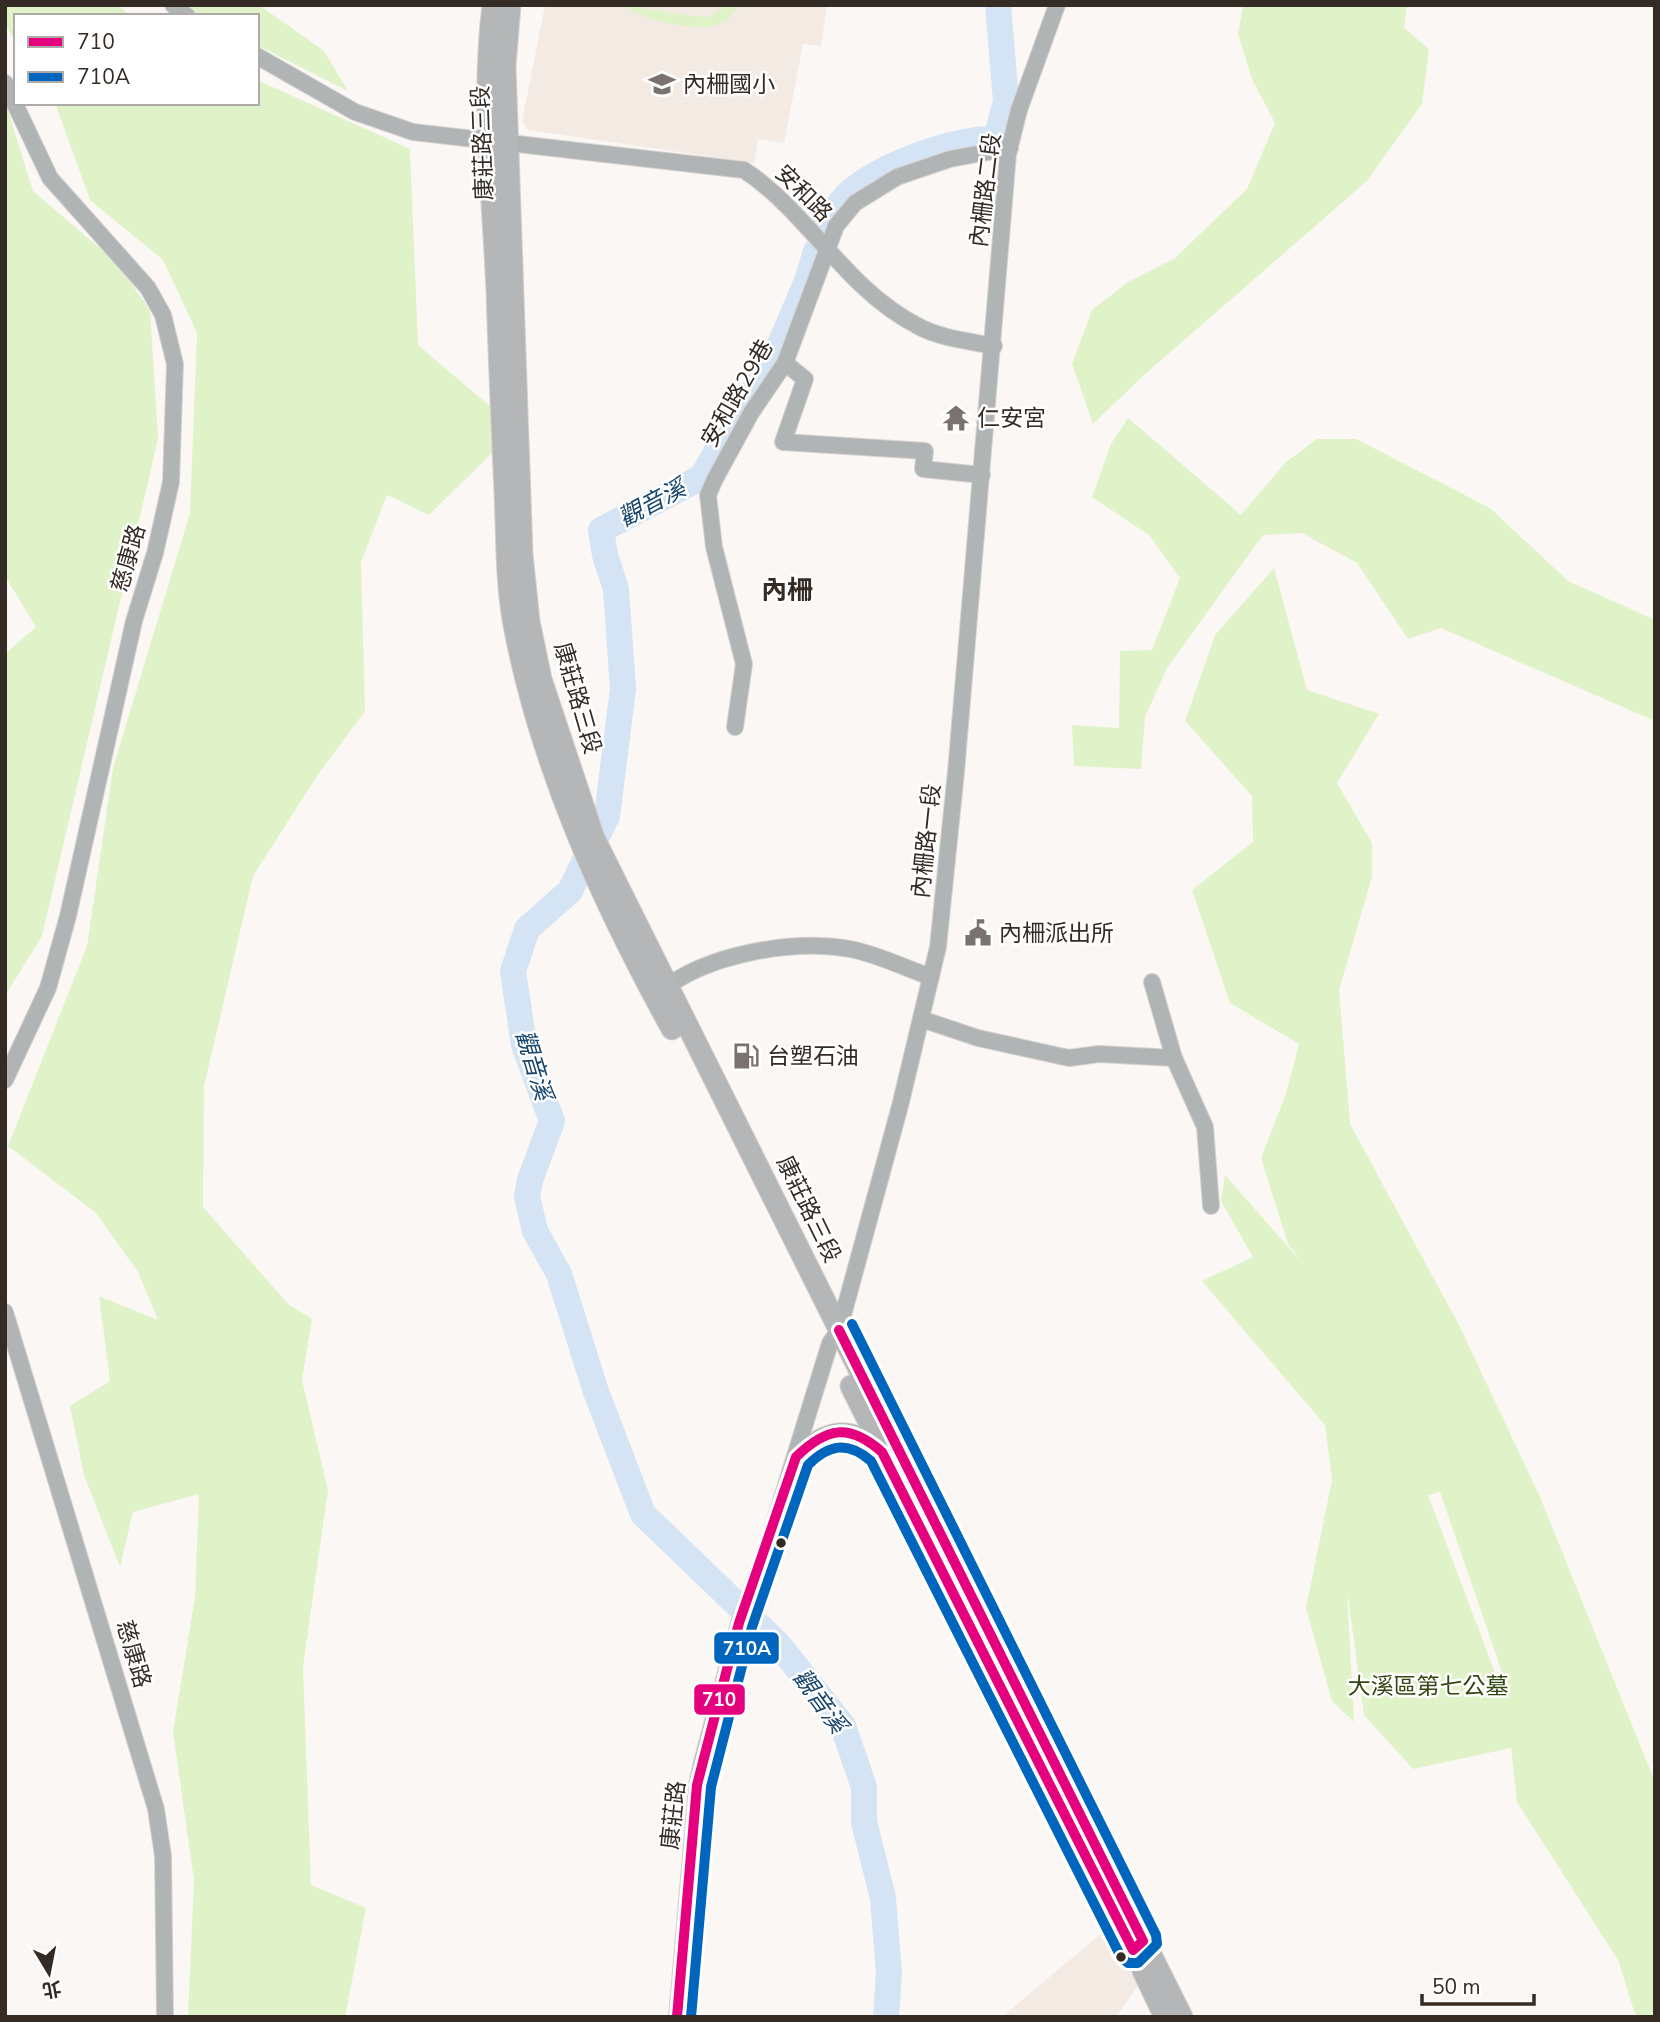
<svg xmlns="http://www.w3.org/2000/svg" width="1660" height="2022" viewBox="0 0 1660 2022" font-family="'Nunito Sans','Noto Sans TC',sans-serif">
<rect width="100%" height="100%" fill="#faf7f5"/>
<g fill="#f3eae4">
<path d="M 545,5 L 827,5 L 821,46 L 803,44 L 784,143 L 758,139 L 754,163 L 528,130 L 522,122 Z"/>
<path d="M 1111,1925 L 1139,1984 L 1116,2017 L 1002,2017 Z"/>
</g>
<g fill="#e0f3c8" fill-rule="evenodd">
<path d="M 5,5 L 117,5 L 131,16 L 16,16 L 16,42 L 5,25 Z"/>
<path d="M 184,5 L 259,5 L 324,51 L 348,91 L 257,45 L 257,16 L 201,16 Z"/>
<path d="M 624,5 L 707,18 L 726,5 L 739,5 C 734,15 725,23 714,26 C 694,31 638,20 624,5 Z"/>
<path d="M 1243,5 L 1407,5 L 1404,28 L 1429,49 L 1422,104 L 1367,181 L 1144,375 L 1093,424 L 1072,364 L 1092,310 L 1128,282 L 1175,258 L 1247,189 L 1275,123 L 1252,79 L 1238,34 Z"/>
<path d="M 257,80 L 410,149 L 418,345 L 491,407 L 497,448 L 429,515 L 387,495 L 361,562 L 365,711 L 317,776 L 253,876 L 204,1086 L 203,1207 L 289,1305 L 312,1319 L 302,1380 L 328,1490 L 303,1667 L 311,1885 L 366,1908 L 345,2017 L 188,2017 L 194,1880 L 173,1732 L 195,1597 L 199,1494 L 133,1512 L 120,1567 L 84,1475 L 70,1406 L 110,1381 L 99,1296 L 158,1320 L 138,1272 L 95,1212 L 8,1146 L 87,946 L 113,768 L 190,513 L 197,333 L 163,260 L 90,200 L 55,103 L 257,103 Z"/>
<path d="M 5,101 L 33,191 L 116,262 L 150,310 L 158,439 L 42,936 L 5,996 L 5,654 L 36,627 L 5,576 Z"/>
<path d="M 1128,418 L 1241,515 L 1286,462 L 1317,439 L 1356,439 L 1490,508 L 1568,581 L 1655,620 L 1655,721 L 1441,628 L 1408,639 L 1357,563 L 1302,533 L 1263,535 L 1167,668 L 1145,717 L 1141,769 L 1074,766 L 1072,725 L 1119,728 L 1120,651 L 1152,650 L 1180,578 L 1149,535 L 1092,497 L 1111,444 Z"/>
<path d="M 1274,568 L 1307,690 L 1379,714 L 1337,783 L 1372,843 L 1372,877 L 1339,990 L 1350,1124 L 1458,1323 L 1540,1497 L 1655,1782 L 1655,2017 L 1636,2017 L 1618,1960 L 1517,1802 L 1511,1748 L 1413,1769 L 1364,1715 L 1347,1590 L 1354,1722 L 1332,1701 L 1306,1608 L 1332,1480 L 1325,1425 L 1202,1281 L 1253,1257 L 1221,1201 L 1225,1175 L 1304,1265 L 1288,1244 L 1261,1158 L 1286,1094 L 1299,1044 L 1230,1003 L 1192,890 L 1253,842 L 1252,796 L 1185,721 L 1215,635 ZM 1440,1492 L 1503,1675 L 1505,1699 L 1428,1495 Z"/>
</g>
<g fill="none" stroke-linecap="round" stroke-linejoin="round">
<g stroke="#d4e4f4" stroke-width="26">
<path d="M 823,227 C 831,217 838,205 846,196 C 876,166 954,138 996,139 L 1006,101 L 998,5"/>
<path d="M 816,251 L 807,281 L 772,363 L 735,418 L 702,477 L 601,530 L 605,555 L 616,589 L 623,689 L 607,816 L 570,891 L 527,929 L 513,971 L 524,1045 L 552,1121 L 530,1180 L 527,1196 L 535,1231 L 559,1274 L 596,1392 L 643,1514 L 779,1645 L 843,1726 L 864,1787 L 864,1822 L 883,1898 L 889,1973 L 886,2017"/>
</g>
<g stroke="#d6d2d0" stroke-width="18">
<g id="minor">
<path d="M 173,5 L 187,16"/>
<path d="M 257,56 L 355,112 L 413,132 L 744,170 C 808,212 846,289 916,325 C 938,338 969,341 994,346"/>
<path d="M 5,83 L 50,178 L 148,288 L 163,315 L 175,364 L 171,482 L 155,553 L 134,621 L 68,916 L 48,988 L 5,1080"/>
<path d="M 785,363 L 805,379 L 783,442 L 925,451 L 923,469 L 982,475"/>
<path d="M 735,727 L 744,664 L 714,547 L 708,495 L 715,479 L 751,413 L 785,363 L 836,226 L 855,203 L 897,177 L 950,159 L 1010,148"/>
<path d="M 1152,982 L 1174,1058 L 1205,1127 L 1211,1206"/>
<path d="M 661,991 C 707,954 792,939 850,949 C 877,954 905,968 931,977"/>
<path d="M 921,1019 L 978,1038 L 1069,1058 L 1099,1054 L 1174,1058"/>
<path d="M 5,1312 L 156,1809 L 163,1856 L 165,2017"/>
<path d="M 798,1455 C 824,1427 852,1422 880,1450"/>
<path d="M 677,2017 L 697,1785 L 702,1762 L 739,1623 L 768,1543 L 830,1343 L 839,1330 L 900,1106 L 938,947 L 956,772 L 1008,154 L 1019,110 L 1057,5"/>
</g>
</g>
<g stroke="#d6d2d0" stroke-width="23">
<g id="major">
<path d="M 493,5 C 481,99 493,198 497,291 C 499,359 502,426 505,493 C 507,537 506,582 514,625 C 541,768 602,902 672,1029"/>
<path d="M 510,5 L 505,66 L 522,554 L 529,621 L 541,679 L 594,838 L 1182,2017"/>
<path d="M 851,1386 L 1111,1908"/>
<path d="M 1143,1971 L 1165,2017"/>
</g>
</g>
<use href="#minor" stroke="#b1b4b5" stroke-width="16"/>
<use href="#major" stroke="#b4b6b7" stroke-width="21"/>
<g stroke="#fff" stroke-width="16">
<path id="bus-1" d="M 677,2017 L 697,1785 L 739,1623 L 796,1457 C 827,1427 849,1423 882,1452 L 1133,1950 L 1143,1941 L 839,1330"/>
</g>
<g stroke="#fff" stroke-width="16">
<path id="bus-2" d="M 691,2017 L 711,1787 L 752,1627 L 808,1465 C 829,1444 848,1441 871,1461 L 1121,1957 L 1128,1963 L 1138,1963 L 1157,1944 L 1156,1935 L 852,1324"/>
</g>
<use href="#bus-1" stroke="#e5007d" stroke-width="10"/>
<use href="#bus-2" stroke="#0065bd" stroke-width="10"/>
</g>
<defs>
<g id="school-bare" transform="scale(2.1)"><path d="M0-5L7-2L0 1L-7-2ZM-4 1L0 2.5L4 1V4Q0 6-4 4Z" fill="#79726e" stroke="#fff" stroke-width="2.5" paint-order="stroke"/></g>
<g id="temple-bare" transform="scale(2.1)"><path d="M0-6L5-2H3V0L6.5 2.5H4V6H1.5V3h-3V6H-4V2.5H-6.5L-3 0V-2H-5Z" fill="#79726e" stroke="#fff" stroke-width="2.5" paint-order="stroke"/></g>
<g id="civic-bare" transform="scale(2.1)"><path d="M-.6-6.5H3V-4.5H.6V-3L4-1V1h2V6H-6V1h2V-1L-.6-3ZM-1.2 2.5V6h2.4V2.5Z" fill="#79726e" stroke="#fff" stroke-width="2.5" paint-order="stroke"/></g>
<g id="fuel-bare" transform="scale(2.1)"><path d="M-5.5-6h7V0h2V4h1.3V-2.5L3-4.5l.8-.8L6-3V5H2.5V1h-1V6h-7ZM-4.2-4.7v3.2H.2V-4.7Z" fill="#79726e" stroke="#fff" stroke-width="2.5" paint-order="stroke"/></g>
</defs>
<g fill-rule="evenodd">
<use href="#school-bare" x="662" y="84"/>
<use href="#temple-bare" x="956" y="418"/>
<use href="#civic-bare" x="978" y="933"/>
<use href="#fuel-bare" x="746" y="1056"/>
</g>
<g fill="#342b25" stroke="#fff" stroke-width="2.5">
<circle cx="781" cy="1543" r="6"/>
<circle cx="1121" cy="1957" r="6"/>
</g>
<g text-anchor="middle" stroke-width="5" stroke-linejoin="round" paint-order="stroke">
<g font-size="23" fill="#342b25" stroke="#fff" text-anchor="start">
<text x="683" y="92">內柵國小</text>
<text x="977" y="426">仁安宮</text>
<text x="999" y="941">內柵派出所</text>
<text x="767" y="1064">台塑石油</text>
</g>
<g font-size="23" fill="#342b25" stroke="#fff">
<text transform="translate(482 143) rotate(-92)" y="8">康莊路三段</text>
<text transform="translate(985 190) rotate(-83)" y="8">內柵路二段</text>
<text transform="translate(804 193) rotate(45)" y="8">安和路</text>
<text transform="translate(737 393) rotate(-60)" y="8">安和路29巷</text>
<text transform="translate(128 558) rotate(-74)" y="8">慈康路</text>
<text transform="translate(578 698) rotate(74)" y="8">康莊路三段</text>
<text transform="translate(926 841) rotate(-84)" y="8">內柵路一段</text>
<text transform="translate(809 1209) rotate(64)" y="8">康莊路三段</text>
<text transform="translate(134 1654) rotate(74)" y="8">慈康路</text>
<text transform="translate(673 1815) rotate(-84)" y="8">康莊路</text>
</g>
<g font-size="23" fill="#314611" stroke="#fff">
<text x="1428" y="1694">大溪區第七公墓</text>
</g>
<g font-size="24" font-style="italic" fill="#17456b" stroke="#fff">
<text transform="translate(652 503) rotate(-28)" y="8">觀音溪</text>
<text transform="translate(534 1065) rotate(73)" y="8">觀音溪</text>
<text transform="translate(820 1701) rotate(54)" y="8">觀音溪</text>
</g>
<g font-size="26" font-weight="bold" fill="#342b25" stroke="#fff">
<text x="787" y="599">內柵</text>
</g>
</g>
<g stroke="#fff" stroke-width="2.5">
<rect x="713" y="1631" width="67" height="34" rx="7" fill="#0065bd"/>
<rect x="693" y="1683" width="53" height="33" rx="7" fill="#e5007d"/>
</g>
<g font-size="19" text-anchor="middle" font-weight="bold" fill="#fff">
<text x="747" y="1655">710A</text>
<text x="719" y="1706">710</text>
</g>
<rect width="1660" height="2022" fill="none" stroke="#342b25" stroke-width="14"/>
<rect x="14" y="14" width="245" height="91" fill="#ffffff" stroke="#aeaaa8" stroke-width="2"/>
<rect x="28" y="37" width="35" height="10" fill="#e5007d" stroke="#aeaaa8" stroke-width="2"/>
<text x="77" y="49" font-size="21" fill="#342b25">710</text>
<rect x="28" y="72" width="35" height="10" fill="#0065bd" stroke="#aeaaa8" stroke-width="2"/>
<text x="77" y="84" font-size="21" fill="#342b25">710A</text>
<g transform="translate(49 1973) rotate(170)" stroke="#ffffff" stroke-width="5" paint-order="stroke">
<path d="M0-5L12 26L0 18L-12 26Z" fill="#342b25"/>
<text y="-10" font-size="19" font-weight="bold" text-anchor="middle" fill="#342b25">北</text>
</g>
<path d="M1422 1994v10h112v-10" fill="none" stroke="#342b25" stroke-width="3.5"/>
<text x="1432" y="1994" font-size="21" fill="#342b25" stroke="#ffffff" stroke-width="5" paint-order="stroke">50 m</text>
</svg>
